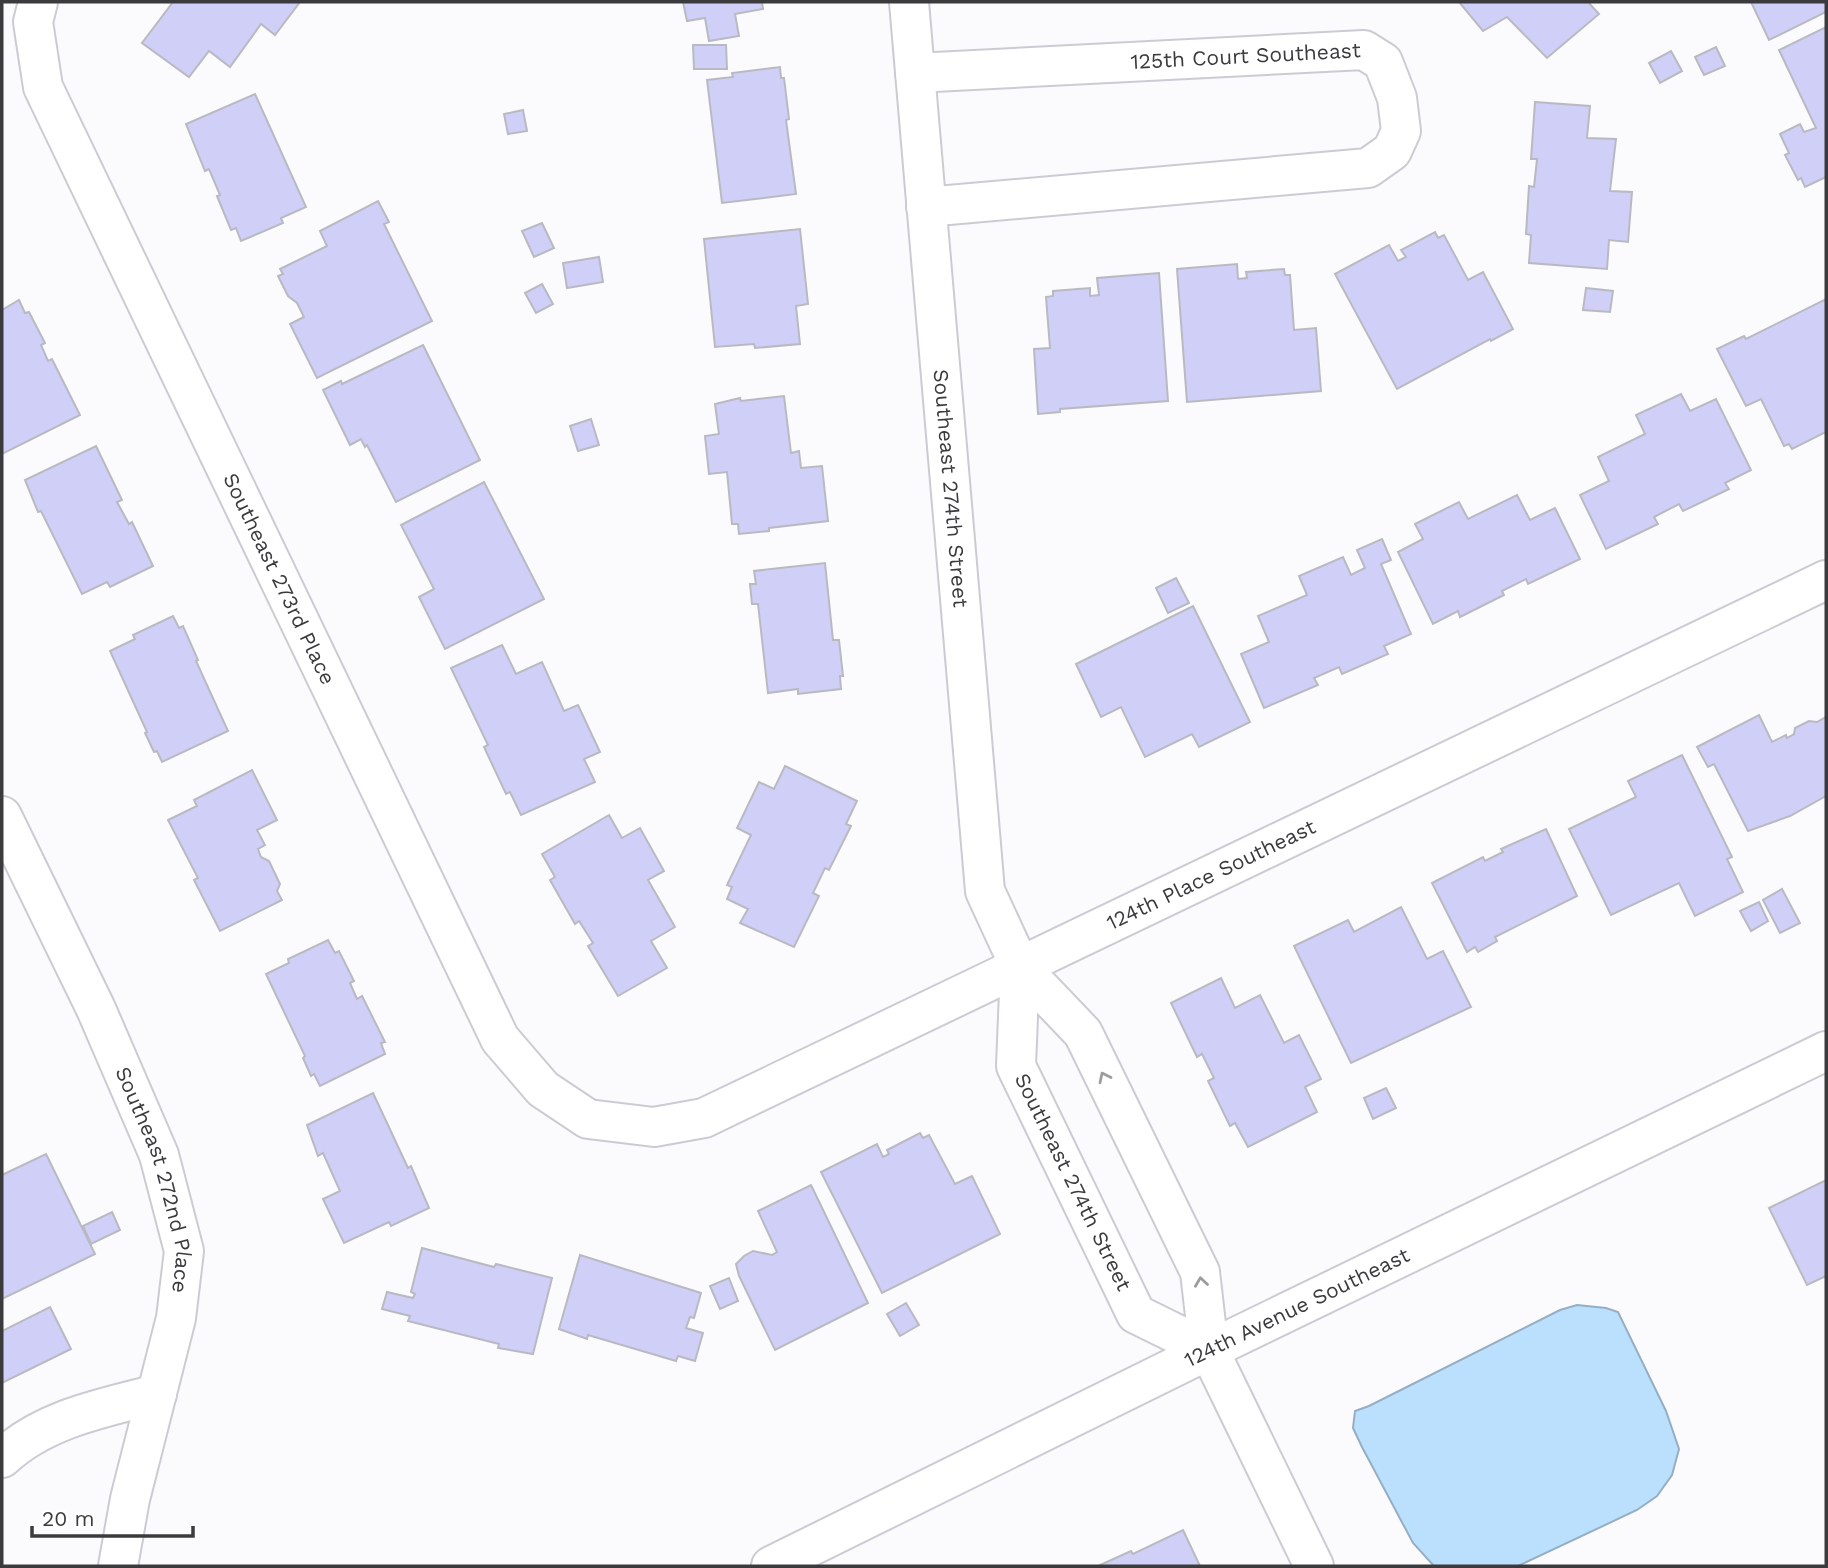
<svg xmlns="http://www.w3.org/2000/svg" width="1828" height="1568" viewBox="0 0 1828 1568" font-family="'Work Sans',sans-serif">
<rect width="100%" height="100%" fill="#fbfbfe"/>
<path fill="#bbe0fe" stroke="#95aec4" stroke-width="2" d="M 1577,1305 L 1606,1308 L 1618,1312 L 1666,1411 L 1679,1449 L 1672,1475 L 1657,1496 L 1637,1510 L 1518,1566 L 1434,1566 L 1413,1543 L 1362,1447 L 1353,1428 L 1355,1411 L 1369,1406 L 1560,1310 Z"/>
<g fill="#d0cff8" stroke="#b9b9c2" stroke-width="2">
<path d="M 173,2 L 300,2 L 275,35 L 261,24 L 230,67 L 209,51 L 189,77 L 142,43 Z"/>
<path d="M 683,2 L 762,2 L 763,9 L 735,14 L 739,36 L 709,41 L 705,18 L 687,21 Z"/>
<path d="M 1459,2 L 1588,2 L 1599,14 L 1547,58 L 1507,17 L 1483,31 Z"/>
<path d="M 1751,2 L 1826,2 L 1826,12 L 1769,40 Z"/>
<path d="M 1826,27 L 1826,177 L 1805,187 L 1801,178 L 1798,180 L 1785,155 L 1789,153 L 1780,134 L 1800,124 L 1804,132 L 1816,128 L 1779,50 Z"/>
<path d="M 693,45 L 726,45 L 727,69 L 694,69 Z"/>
<path d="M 1716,47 L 1725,66 L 1704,75 L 1695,57 Z"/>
<path d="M 1671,51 L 1682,71 L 1660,83 L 1649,63 Z"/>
<path d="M 780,67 L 781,78 L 784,78 L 789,119 L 786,120 L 796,194 L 722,203 L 707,80 L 733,77 L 732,73 Z"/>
<path d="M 255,94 L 306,207 L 281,218 L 283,223 L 241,241 L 236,228 L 231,230 L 217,196 L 220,195 L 209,169 L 205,171 L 186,124 Z"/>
<path d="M 1535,102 L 1590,106 L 1587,138 L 1616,139 L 1610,191 L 1632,192 L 1628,242 L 1609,240 L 1607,269 L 1529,263 L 1531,235 L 1526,234 L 1529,186 L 1534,187 L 1537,159 L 1531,159 Z"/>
<path d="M 523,110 L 527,131 L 508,134 L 504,114 Z"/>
<path d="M 378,201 L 389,222 L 384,224 L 432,321 L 317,378 L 290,324 L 304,317 L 297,303 L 288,296 L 278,276 L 283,274 L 280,269 L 327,246 L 320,231 Z"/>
<path d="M 542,223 L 554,248 L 534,257 L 522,231 Z"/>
<path d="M 800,229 L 808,304 L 796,306 L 800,344 L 755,348 L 754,344 L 715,347 L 704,239 Z"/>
<path d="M 1435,232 L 1438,238 L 1444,235 L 1468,280 L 1483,272 L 1513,329 L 1491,341 L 1490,339 L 1397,389 L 1335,274 L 1389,245 L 1398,261 L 1406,257 L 1401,250 Z"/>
<path d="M 599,257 L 603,282 L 567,288 L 563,263 Z"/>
<path d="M 1237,264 L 1238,279 L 1247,278 L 1246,272 L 1284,269 L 1285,275 L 1290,275 L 1294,330 L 1316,328 L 1321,391 L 1187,402 L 1177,269 Z"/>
<path d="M 1159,273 L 1168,401 L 1060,409 L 1060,412 L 1038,414 L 1034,349 L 1050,348 L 1046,297 L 1053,296 L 1053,291 L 1090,288 L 1090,296 L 1099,295 L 1097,278 Z"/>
<path d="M 542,284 L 553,304 L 536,313 L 525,293 Z"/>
<path d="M 1586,288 L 1613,291 L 1610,312 L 1583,310 Z"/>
<path d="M 1826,299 L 1826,432 L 1792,449 L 1789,444 L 1784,446 L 1761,399 L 1746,406 L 1717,349 L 1744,336 L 1746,339 Z"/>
<path d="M 19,300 L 25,313 L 29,312 L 45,343 L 41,345 L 48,361 L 52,359 L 80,415 L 2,454 L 2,310 Z"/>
<path d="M 423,345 L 480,460 L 396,502 L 367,445 L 365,447 L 361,439 L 350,445 L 323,390 L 341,381 L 342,384 Z"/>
<path d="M 1681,394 L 1690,411 L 1716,399 L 1751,470 L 1725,483 L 1729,489 L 1683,511 L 1679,504 L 1654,517 L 1658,524 L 1606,549 L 1580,495 L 1609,481 L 1598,457 L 1645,434 L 1636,415 Z"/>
<path d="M 784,396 L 791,453 L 799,451 L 801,468 L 822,466 L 828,521 L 769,528 L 769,531 L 739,534 L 738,524 L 732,524 L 727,472 L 709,474 L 705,436 L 719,434 L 715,404 L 740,398 L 741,401 Z"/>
<path d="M 591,419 L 599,445 L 578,451 L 570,426 Z"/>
<path d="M 96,446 L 122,500 L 117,502 L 129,524 L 132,522 L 153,566 L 110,587 L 107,582 L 82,594 L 41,511 L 38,512 L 25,480 Z"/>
<path d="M 484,482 L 544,599 L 445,649 L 419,597 L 434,589 L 401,525 Z"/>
<path d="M 1517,495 L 1530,520 L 1555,508 L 1580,559 L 1528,584 L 1526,579 L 1502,591 L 1504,595 L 1460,617 L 1458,611 L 1433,624 L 1398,552 L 1423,539 L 1415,524 L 1459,502 L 1468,519 Z"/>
<path d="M 1382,539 L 1391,560 L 1381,564 L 1411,634 L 1384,646 L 1388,654 L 1342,674 L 1339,667 L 1314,678 L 1318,685 L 1264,708 L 1241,654 L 1269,642 L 1258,616 L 1307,595 L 1299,576 L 1343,557 L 1351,575 L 1365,568 L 1357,550 Z"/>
<path d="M 825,563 L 833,640 L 839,640 L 843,676 L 840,676 L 841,689 L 798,694 L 798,689 L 768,693 L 758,604 L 752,604 L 750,584 L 756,584 L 754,571 Z"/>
<path d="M 1176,578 L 1189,603 L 1168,613 L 1156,588 Z"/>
<path d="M 1193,606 L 1250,722 L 1199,747 L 1192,734 L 1145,757 L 1121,707 L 1101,717 L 1076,664 Z"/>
<path d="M 173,616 L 179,628 L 183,626 L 198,660 L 196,661 L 228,731 L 162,762 L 157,751 L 154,752 L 145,733 L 147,732 L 110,651 L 135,639 L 133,635 Z"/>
<path d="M 502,645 L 516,674 L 542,662 L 564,711 L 578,705 L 600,752 L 584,759 L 595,782 L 521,815 L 510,792 L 506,794 L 484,747 L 488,745 L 451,668 Z"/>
<path d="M 1759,715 L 1772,742 L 1786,735 L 1787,738 L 1794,734 L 1795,728 L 1809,721 L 1817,722 L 1826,717 L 1826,796 L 1790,816 L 1748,831 L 1714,764 L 1708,767 L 1697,747 Z"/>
<path d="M 1682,755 L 1732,857 L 1727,859 L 1743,892 L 1695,916 L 1679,883 L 1611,915 L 1569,829 L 1636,797 L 1628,781 Z"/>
<path d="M 785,766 L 857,801 L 846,824 L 851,826 L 829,870 L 825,868 L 813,893 L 819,896 L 794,947 L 740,923 L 748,909 L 727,899 L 732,887 L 727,885 L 751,835 L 737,828 L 759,782 L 774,789 Z"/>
<path d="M 252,770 L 277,820 L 257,830 L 265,845 L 258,849 L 261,857 L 269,861 L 280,884 L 277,891 L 282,900 L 220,931 L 194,880 L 198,878 L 168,820 L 197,806 L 194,800 Z"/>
<path d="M 609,815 L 622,838 L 640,828 L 664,871 L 648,880 L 675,927 L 651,941 L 667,968 L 618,996 L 588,946 L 593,943 L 579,921 L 575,924 L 550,880 L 555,877 L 542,854 Z"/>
<path d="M 1546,829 L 1577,896 L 1495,937 L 1497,941 L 1478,952 L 1475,947 L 1467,952 L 1432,883 L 1483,857 L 1485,861 L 1503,852 L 1501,849 Z"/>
<path d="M 1782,889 L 1800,923 L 1780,933 L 1763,900 Z"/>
<path d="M 1759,902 L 1768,921 L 1751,931 L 1740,911 Z"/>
<path d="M 1401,907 L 1427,959 L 1443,951 L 1471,1007 L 1351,1063 L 1294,946 L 1348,920 L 1354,932 Z"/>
<path d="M 328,940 L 335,953 L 339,951 L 354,981 L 350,983 L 357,999 L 362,996 L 385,1042 L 381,1043 L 385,1054 L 320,1086 L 314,1074 L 311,1076 L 303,1058 L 305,1056 L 266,974 L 289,963 L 288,959 Z"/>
<path d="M 1221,978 L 1235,1008 L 1260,995 L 1284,1043 L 1299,1035 L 1321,1079 L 1305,1087 L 1317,1112 L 1248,1147 L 1235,1123 L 1230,1126 L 1208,1081 L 1214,1078 L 1202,1054 L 1197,1057 L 1171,1003 Z"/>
<path d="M 1386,1088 L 1396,1108 L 1373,1119 L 1364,1098 Z"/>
<path d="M 373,1093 L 408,1168 L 411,1166 L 429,1208 L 391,1226 L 389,1222 L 344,1243 L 323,1199 L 340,1191 L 323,1153 L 318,1156 L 307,1125 Z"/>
<path d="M 920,1133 L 923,1138 L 929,1135 L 955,1184 L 972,1176 L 1000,1234 L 882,1293 L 821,1172 L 877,1144 L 883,1157 L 889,1154 L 887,1150 Z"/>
<path d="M 46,1154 L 95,1254 L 2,1299 L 2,1175 Z"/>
<path d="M 1826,1180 L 1826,1276 L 1807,1285 L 1769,1208 Z"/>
<path d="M 811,1185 L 868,1303 L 775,1350 L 739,1276 L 736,1264 L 744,1256 L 753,1251 L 772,1255 L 777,1252 L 758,1211 Z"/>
<path d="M 112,1212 L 120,1230 L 91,1244 L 83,1226 Z"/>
<path d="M 422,1248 L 494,1267 L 496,1264 L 552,1278 L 533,1354 L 498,1348 L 499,1344 L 408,1321 L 410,1316 L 382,1309 L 387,1292 L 413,1298 L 415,1294 L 411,1292 Z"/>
<path d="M 580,1255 L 701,1293 L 694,1318 L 690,1317 L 686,1328 L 703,1333 L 695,1361 L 678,1356 L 676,1361 L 588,1335 L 587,1339 L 559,1329 Z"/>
<path d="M 729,1278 L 738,1301 L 720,1309 L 710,1286 Z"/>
<path d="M 906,1303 L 919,1325 L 900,1336 L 887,1314 Z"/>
<path d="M 50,1307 L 71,1349 L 2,1383 L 2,1331 Z"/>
<path d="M 1183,1530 L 1200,1566 L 1098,1566 L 1131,1551 L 1133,1554 Z"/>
</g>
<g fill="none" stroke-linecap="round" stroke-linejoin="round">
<g stroke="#cbcbd4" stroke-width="42">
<g id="minor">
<path id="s1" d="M 38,2 L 33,22 L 43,87 L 500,1039 L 543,1089 L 588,1119 L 654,1127 L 704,1118 L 1826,580"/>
<path id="s2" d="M 909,2 L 985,891 L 1020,967"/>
<path id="s3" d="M 915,73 L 1364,50 L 1383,62 L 1397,98 L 1401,131 L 1392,151 L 1368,168 L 926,207"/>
<path id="s4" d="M 2,816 L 96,1009 L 159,1155 L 184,1251 L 176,1318 L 130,1499 L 118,1566"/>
<path d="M 1209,1350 L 1136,1314 L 1016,1066 L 1020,967 L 1083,1033 L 1200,1272 L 1209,1350 L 1314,1566"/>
<path d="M 2,1458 C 44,1419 102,1408 157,1394"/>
<path id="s5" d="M 771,1566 L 1209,1350 L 1826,1051"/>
</g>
</g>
<use href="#minor" stroke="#fff" stroke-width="38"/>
</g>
<defs><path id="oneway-chevron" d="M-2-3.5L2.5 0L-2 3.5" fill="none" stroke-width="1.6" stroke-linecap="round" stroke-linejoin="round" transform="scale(1.75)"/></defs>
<g stroke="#9d9d9e">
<use href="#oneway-chevron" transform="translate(1104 1077) rotate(-116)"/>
<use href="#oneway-chevron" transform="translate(1201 1282) rotate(-98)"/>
</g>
<g text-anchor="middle" stroke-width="5" stroke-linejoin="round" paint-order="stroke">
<g font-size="21" fill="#3b3b3e" stroke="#fff">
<text dy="7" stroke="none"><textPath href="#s3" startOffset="331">125th Court Southeast</textPath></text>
<text dy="7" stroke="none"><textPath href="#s2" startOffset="488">Southeast 274th Street</textPath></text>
<text dy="7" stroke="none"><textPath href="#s1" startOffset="632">Southeast 273rd Place</textPath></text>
<text dy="7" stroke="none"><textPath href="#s1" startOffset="1942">124th Place Southeast</textPath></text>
<text dy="7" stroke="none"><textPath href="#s4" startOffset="397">Southeast 272nd Place</textPath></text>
<text transform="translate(1073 1182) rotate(64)" y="7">Southeast 274th Street</text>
<text dy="7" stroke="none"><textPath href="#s5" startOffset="586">124th Avenue Southeast</textPath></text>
</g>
</g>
<rect width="1828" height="1568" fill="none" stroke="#3b3b3e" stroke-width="7"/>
<path d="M32 1526v10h161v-10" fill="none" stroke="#3b3b3e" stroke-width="3.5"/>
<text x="42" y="1526" font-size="21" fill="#3b3b3e" stroke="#ffffff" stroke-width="5" paint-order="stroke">20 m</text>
</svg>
